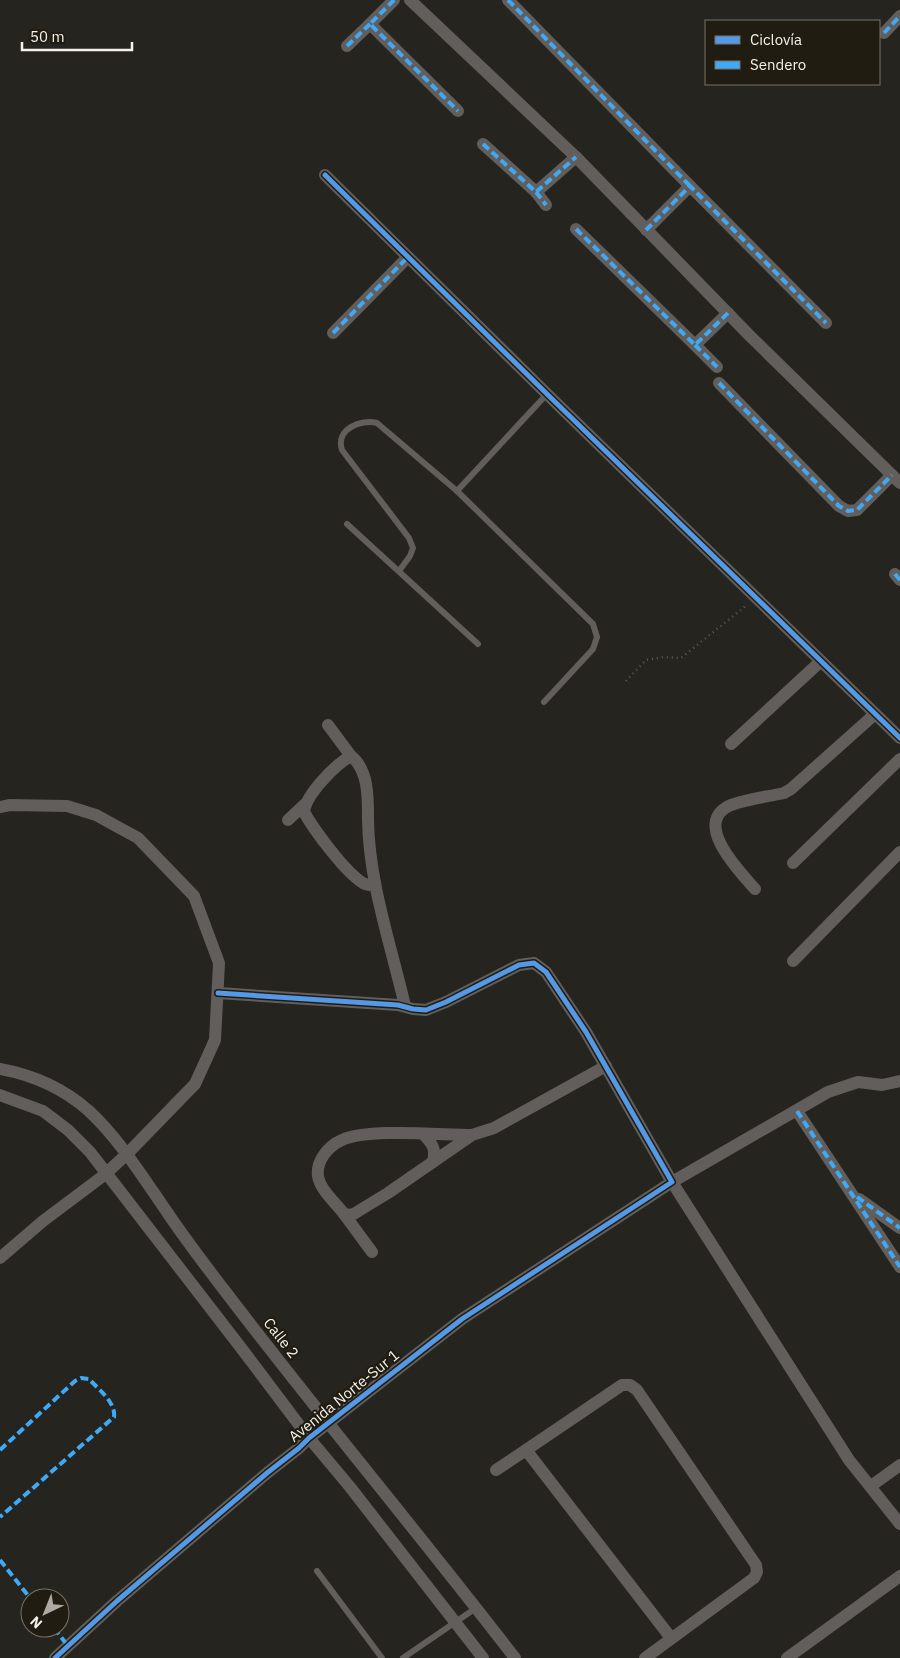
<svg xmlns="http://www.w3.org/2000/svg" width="900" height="1658" viewBox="0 0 900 1658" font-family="'IBM Plex Sans',sans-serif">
<rect width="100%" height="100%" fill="#26241e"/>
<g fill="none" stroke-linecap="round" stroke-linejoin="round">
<path stroke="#5d5b59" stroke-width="2.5" stroke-dasharray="1 4" stroke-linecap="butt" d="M 626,681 L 646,660 L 664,657 L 681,658 L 747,605"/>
<g stroke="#615e5c" stroke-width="6">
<path d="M 457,491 L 593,624 L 597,637 L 593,649 L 544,702"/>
<path d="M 347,524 L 478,644"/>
<path d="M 399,571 L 410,556 L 413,548 L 409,538 L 342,450 C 335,429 361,419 377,423 L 457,491 L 547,394"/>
<path d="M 317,1571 L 382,1658"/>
<path d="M 403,1658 L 476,1608"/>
</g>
<g stroke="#615e5c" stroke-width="12">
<path d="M 394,0 L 370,24 L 458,111"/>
<path d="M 410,0 L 576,157 L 750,336 L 900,483"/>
<path d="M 508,0 L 690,186"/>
<path d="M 884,33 L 900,16"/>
<path d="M 347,46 L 370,24"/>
<path d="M 483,144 L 536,192 L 576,157"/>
<path d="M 325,175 L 547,394 L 900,738"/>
<path d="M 536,192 L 546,205"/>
<path d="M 576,229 L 695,345 L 728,313"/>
<path d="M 646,230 L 690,186 L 826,323"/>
<path d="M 333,333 L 408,257"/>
<path d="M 695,345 L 717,367"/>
<path d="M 719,383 L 839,506 L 848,511 L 857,510 L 892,475"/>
<path d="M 895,574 L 900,580"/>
<path d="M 328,725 L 351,756"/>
<path d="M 731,744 L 821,661"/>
<path d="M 0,807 L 10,805 L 67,806 L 96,815 L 138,838 L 194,896 L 219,963 L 215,1040 L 195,1084 L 127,1154 L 103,1176 L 43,1221 L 0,1258"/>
<path d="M 288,820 L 305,804"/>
<path d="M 793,863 L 900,759"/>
<path d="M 374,886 C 371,885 366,885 363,883 C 345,872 314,830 304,812 C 306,794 336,764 351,756 C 369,770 368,799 368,820 C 369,883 391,945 405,1006"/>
<path d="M 755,889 C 739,871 691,822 731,805 C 748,799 766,797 784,793 L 791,789 L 875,714"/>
<path d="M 793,961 L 900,852"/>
<path d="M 0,1069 C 33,1075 64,1089 89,1111 C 121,1141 144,1179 169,1215 C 188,1243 208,1269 228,1295 C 322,1418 421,1536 515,1658"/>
<path d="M 900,1081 L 882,1085 L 858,1082 L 828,1092 L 672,1182 L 849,1460 L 900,1524"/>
<path d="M 0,1095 L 43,1111 L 68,1130 L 90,1152 L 245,1353 L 309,1438 L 350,1487 L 483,1658"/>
<path d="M 797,1111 L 900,1267"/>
<path d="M 423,1134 C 433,1144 436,1149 433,1162"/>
<path d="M 472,1135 C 441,1135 369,1128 342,1140 C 328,1146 316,1161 318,1176 C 320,1190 336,1203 344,1214 L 352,1215 L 388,1193 L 472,1135 L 494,1128 L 606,1066"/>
<path d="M 859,1199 L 900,1228"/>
<path d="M 344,1214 L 372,1252"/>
<path d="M 496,1470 L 526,1450"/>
<path d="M 871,1486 L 900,1465"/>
<path d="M 55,1658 L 117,1601 L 267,1473 L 299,1448 L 309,1438 L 462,1319 L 672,1182 L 586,1032 L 546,972 L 534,963 L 519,965 L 446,1002 L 426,1010 L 413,1009 L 398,1005 L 218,993"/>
<path d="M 645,1658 L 754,1578 L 757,1572 L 756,1565 L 637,1390 L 630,1385 L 622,1385 L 526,1450 L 671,1638"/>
<path d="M 787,1658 L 900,1576"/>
</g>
<g stroke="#3fa9f5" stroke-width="4" stroke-dasharray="8 4" stroke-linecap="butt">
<path d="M 394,0 L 370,24 L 458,111"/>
<path d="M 508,0 L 690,186"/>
<path d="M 884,33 L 900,16"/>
<path d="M 347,46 L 370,24"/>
<path d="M 483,144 L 536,192 L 576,157"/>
<path d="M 536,192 L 546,205"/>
<path d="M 576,229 L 695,345 L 728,313"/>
<path d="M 646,230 L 690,186 L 826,323"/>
<path d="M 333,333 L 408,257"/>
<path d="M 695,345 L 717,367"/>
<path d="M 719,383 L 839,506 L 848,511 L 857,510 L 892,475"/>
<path d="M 895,574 L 900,580"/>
<path d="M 797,1111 L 900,1267"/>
<path d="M 857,1197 L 900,1228"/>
<path d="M 0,1450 L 75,1381 L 81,1378 L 89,1379 C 98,1389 116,1402 114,1417 L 0,1517"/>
<path d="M 0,1560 L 30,1598"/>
<path d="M 54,1628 L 68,1646"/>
</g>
<g stroke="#211c12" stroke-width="8">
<g id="cycleway">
<path d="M 325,175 L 547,394 L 900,738"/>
<path d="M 55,1658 L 117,1601 L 267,1473 L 299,1448 L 309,1438 L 462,1319 L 672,1182 L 586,1032 L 546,972 L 534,963 L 519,965 L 446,1002 L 426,1010 L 413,1009 L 398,1005 L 218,993"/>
</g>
</g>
<use href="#cycleway" stroke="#5399e6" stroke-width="5"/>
</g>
<g text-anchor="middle" stroke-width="4.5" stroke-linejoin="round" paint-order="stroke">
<g font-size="15" fill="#f5f2eb" stroke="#211c12">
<text transform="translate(281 1338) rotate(52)" y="5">Calle 2</text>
<text transform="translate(344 1396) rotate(-39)" y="5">Avenida Norte-Sur 1</text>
</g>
</g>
<rect x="705" y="20" width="175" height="65" fill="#211c12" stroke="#767269"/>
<rect x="715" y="36" width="25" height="8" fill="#5399e6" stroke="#767269"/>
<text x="750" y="45" font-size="15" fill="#f5f2eb">Ciclovía</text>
<rect x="715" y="61" width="25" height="8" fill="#3fa9f5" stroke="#767269"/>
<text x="750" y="70" font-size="15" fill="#f5f2eb">Sendero</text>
<g transform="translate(45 1613) rotate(223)"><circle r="24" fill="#211c12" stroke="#767269"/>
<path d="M0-4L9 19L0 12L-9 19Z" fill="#adaaa3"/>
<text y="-8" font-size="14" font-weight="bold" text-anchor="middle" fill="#f5f2eb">N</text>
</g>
<path d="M22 42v8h110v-8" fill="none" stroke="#f5f2eb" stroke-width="2.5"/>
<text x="30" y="42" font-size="15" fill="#f5f2eb" stroke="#211c12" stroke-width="4" paint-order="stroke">50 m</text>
</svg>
